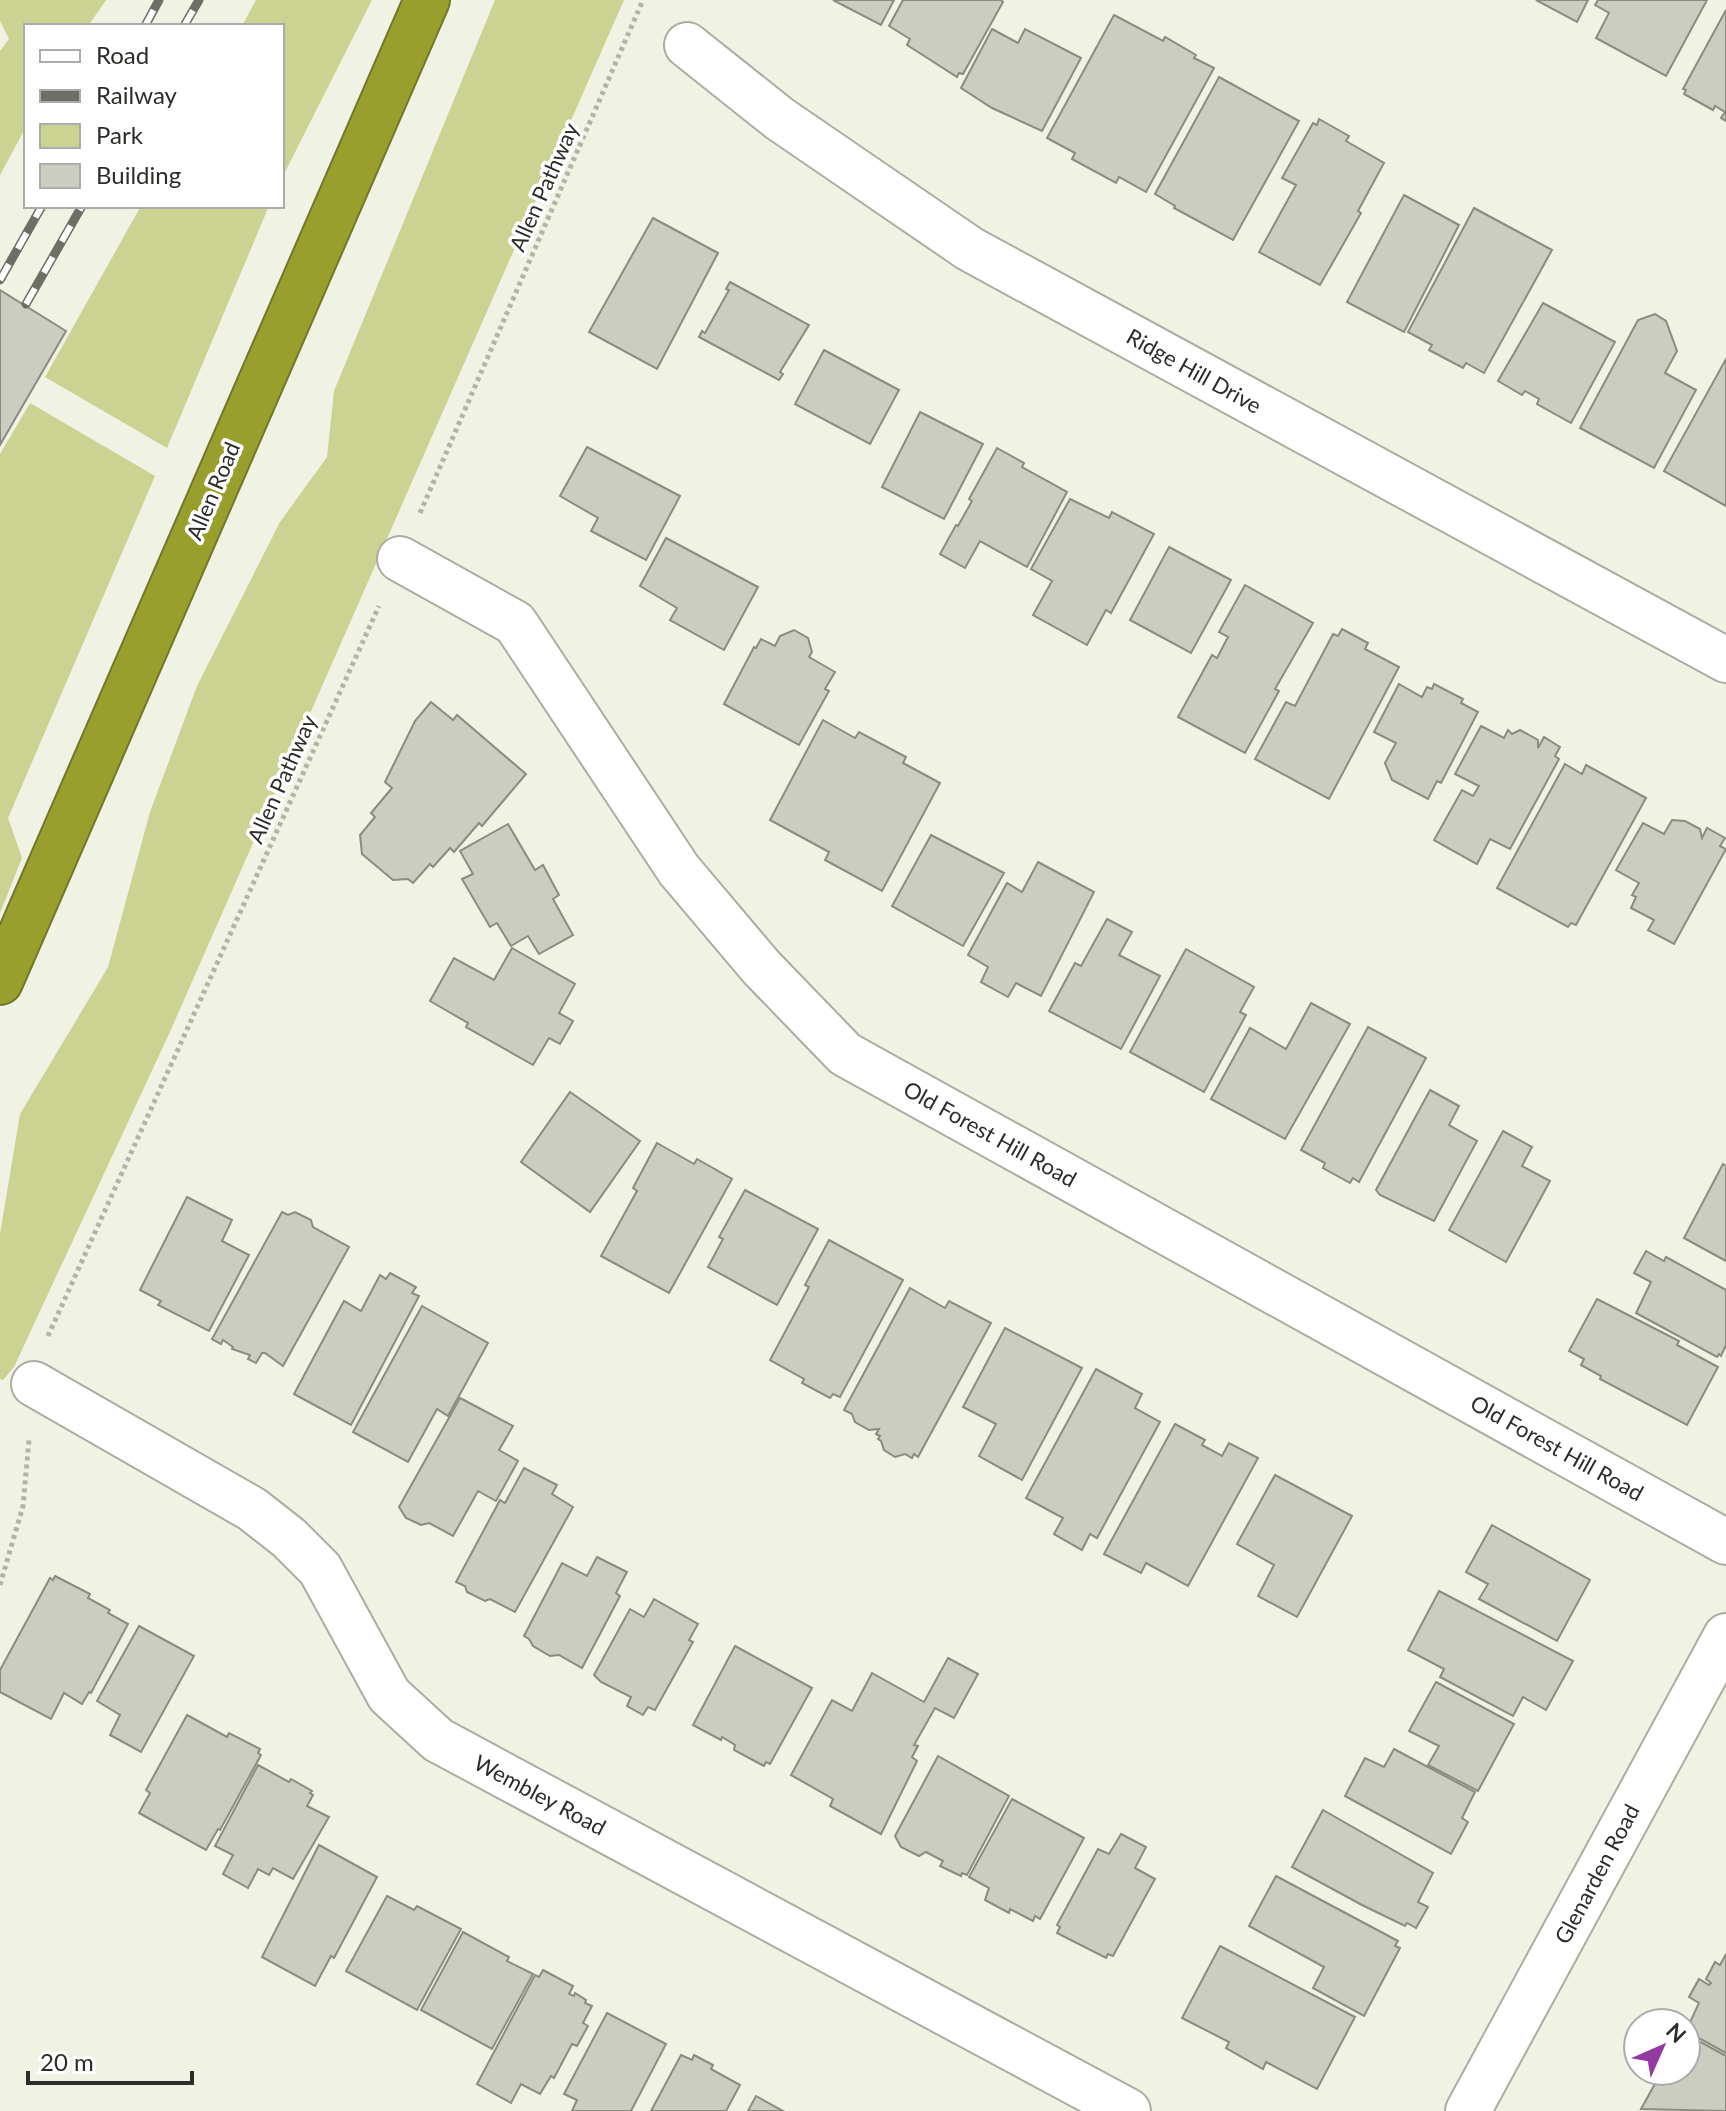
<svg xmlns="http://www.w3.org/2000/svg" width="1726" height="2111" viewBox="0 0 1726 2111" font-family="Lato,sans-serif">
<rect width="100%" height="100%" fill="#f0f2e4"/>
<g fill="#ccd292">
<path d="M 0,0 L 106,0 L 88,26 L 26,26 L 26,127 L 0,175 L 0,51 L 9,39 L 0,21 Z"/>
<path d="M 256,0 L 372,0 L 282,178 L 282,26 L 242,26 Z"/>
<path d="M 495,0 L 624,0 L 169,1034 L 14,1367 L 3,1380 L 0,1379 L 0,1234 L 20,1114 L 108,967 L 150,812 L 197,686 L 280,522 L 327,457 L 334,391 Z"/>
<path d="M 141,206 L 269,206 L 167,448 L 45,377 Z"/>
<path d="M 30,403 L 155,476 L 8,818 L 22,858 L 0,913 L 0,454 Z"/>
</g>
<g fill="#cbcdc0" stroke="#8b8c80" stroke-width="2">
<path d="M 833,0 L 894,0 L 881,25 Z"/>
<path d="M 903,0 L 1001,0 L 1003,2 L 963,74 L 959,73 L 957,77 L 907,45 L 910,39 L 889,26 Z"/>
<path d="M 1536,0 L 1588,0 L 1577,22 Z"/>
<path d="M 1598,0 L 1707,0 L 1666,76 L 1596,38 L 1609,13 L 1595,5 Z"/>
<path d="M 1726,10 L 1726,121 L 1721,118 L 1725,112 L 1715,106 L 1713,110 L 1684,94 L 1686,90 L 1683,89 Z"/>
<path d="M 1114,15 L 1163,41 L 1165,37 L 1196,55 L 1194,58 L 1214,68 L 1146,192 L 1119,177 L 1116,183 L 1072,159 L 1075,153 L 1047,138 Z"/>
<path d="M 992,29 L 1018,43 L 1025,29 L 1081,58 L 1042,131 L 992,108 L 961,88 Z"/>
<path d="M 1219,77 L 1299,121 L 1233,240 L 1174,208 L 1175,206 L 1155,194 Z"/>
<path d="M 1319,119 L 1349,136 L 1346,141 L 1384,163 L 1358,211 L 1361,213 L 1320,285 L 1259,252 L 1296,185 L 1282,178 L 1313,123 L 1317,125 Z"/>
<path d="M 1404,195 L 1459,225 L 1404,332 L 1347,302 Z"/>
<path d="M 1474,208 L 1552,250 L 1484,373 L 1466,363 L 1463,368 L 1429,350 L 1432,345 L 1408,332 Z"/>
<path d="M 653,218 L 718,253 L 657,369 L 589,332 Z"/>
<path d="M 730,282 L 809,325 L 780,372 L 783,374 L 779,380 L 699,337 L 702,331 L 705,333 L 729,290 L 726,289 Z"/>
<path d="M 0,290 L 66,331 L 0,445 Z"/>
<path d="M 1543,303 L 1615,342 L 1571,423 L 1537,404 L 1539,399 L 1525,391 L 1522,395 L 1498,381 Z"/>
<path d="M 1655,314 L 1666,321 L 1677,351 L 1665,373 L 1696,390 L 1654,468 L 1580,428 L 1638,320 Z"/>
<path d="M 824,350 L 899,390 L 870,444 L 795,404 Z"/>
<path d="M 1726,359 L 1726,506 L 1664,471 Z"/>
<path d="M 920,412 L 983,444 L 944,519 L 882,487 Z"/>
<path d="M 587,447 L 680,496 L 646,560 L 591,531 L 598,518 L 560,496 Z"/>
<path d="M 997,448 L 1024,463 L 1022,467 L 1067,492 L 1027,567 L 980,541 L 965,568 L 940,554 L 956,525 L 958,526 L 972,501 L 969,499 Z"/>
<path d="M 1070,499 L 1109,518 L 1112,512 L 1154,534 L 1111,613 L 1106,610 L 1087,645 L 1033,615 L 1052,581 L 1031,569 Z"/>
<path d="M 666,538 L 758,587 L 724,650 L 670,620 L 677,608 L 640,586 Z"/>
<path d="M 1169,547 L 1231,580 L 1191,653 L 1130,620 Z"/>
<path d="M 1245,585 L 1313,623 L 1275,689 L 1279,691 L 1245,753 L 1178,717 L 1212,655 L 1217,658 L 1228,637 L 1219,632 Z"/>
<path d="M 1342,629 L 1368,643 L 1365,649 L 1399,667 L 1329,799 L 1255,759 L 1286,702 L 1295,706 L 1333,634 L 1338,636 Z"/>
<path d="M 794,630 L 808,638 L 812,652 L 809,657 L 835,672 L 825,689 L 829,691 L 799,745 L 724,704 L 754,647 L 756,648 L 761,639 L 775,646 L 780,636 Z"/>
<path d="M 1399,684 L 1422,697 L 1427,687 L 1432,689 L 1434,684 L 1463,699 L 1461,703 L 1478,712 L 1441,783 L 1437,781 L 1428,799 L 1392,780 L 1385,763 L 1396,743 L 1374,732 Z"/>
<path d="M 431,702 L 453,720 L 457,715 L 526,774 L 482,826 L 479,823 L 454,852 L 450,848 L 433,867 L 430,864 L 413,883 L 408,879 L 393,880 L 362,854 L 360,835 L 375,817 L 371,813 L 392,788 L 385,782 L 415,721 Z"/>
<path d="M 823,720 L 855,738 L 859,732 L 906,757 L 903,763 L 940,783 L 882,891 L 825,860 L 829,852 L 770,820 Z"/>
<path d="M 1481,726 L 1504,738 L 1508,730 L 1512,734 L 1520,730 L 1538,740 L 1538,748 L 1544,737 L 1560,747 L 1555,756 L 1559,759 L 1510,849 L 1490,839 L 1477,864 L 1434,840 L 1462,790 L 1473,796 L 1479,786 L 1455,774 Z"/>
<path d="M 1565,764 L 1582,774 L 1586,765 L 1646,798 L 1576,925 L 1571,923 L 1568,927 L 1497,888 Z"/>
<path d="M 1672,820 L 1685,821 L 1700,829 L 1702,838 L 1707,828 L 1725,838 L 1720,846 L 1726,849 L 1674,944 L 1648,930 L 1654,920 L 1631,908 L 1636,897 L 1632,895 L 1639,883 L 1616,870 L 1643,823 L 1664,834 Z"/>
<path d="M 508,824 L 535,870 L 543,865 L 559,895 L 553,899 L 573,935 L 539,954 L 528,936 L 511,946 L 497,923 L 490,927 L 462,879 L 473,874 L 460,851 Z"/>
<path d="M 931,835 L 1004,873 L 963,946 L 892,906 Z"/>
<path d="M 1038,862 L 1094,892 L 1041,996 L 1016,983 L 1008,997 L 981,982 L 988,967 L 968,955 L 1007,883 L 1022,892 Z"/>
<path d="M 1107,919 L 1132,932 L 1119,955 L 1160,976 L 1121,1049 L 1049,1011 L 1075,963 L 1081,966 Z"/>
<path d="M 512,948 L 575,984 L 559,1013 L 573,1021 L 560,1044 L 549,1038 L 533,1065 L 466,1027 L 468,1023 L 430,1001 L 454,958 L 494,980 Z"/>
<path d="M 1186,949 L 1254,987 L 1240,1012 L 1246,1015 L 1204,1092 L 1130,1052 Z"/>
<path d="M 1311,1003 L 1350,1024 L 1285,1139 L 1211,1099 L 1250,1028 L 1286,1049 Z"/>
<path d="M 1368,1027 L 1426,1058 L 1359,1182 L 1353,1178 L 1350,1183 L 1323,1168 L 1325,1163 L 1301,1150 Z"/>
<path d="M 1430,1090 L 1459,1106 L 1449,1125 L 1477,1141 L 1434,1221 L 1380,1195 L 1376,1190 Z"/>
<path d="M 570,1092 L 640,1141 L 590,1212 L 521,1162 Z"/>
<path d="M 1503,1131 L 1532,1147 L 1522,1166 L 1550,1181 L 1506,1262 L 1449,1230 Z"/>
<path d="M 657,1143 L 694,1164 L 697,1159 L 732,1179 L 669,1293 L 601,1256 L 637,1191 L 633,1188 Z"/>
<path d="M 1723,1164 L 1726,1166 L 1726,1261 L 1684,1238 Z"/>
<path d="M 745,1190 L 818,1229 L 777,1305 L 708,1267 L 723,1239 L 719,1237 Z"/>
<path d="M 187,1197 L 232,1220 L 222,1241 L 249,1255 L 209,1331 L 158,1305 L 161,1301 L 140,1290 Z"/>
<path d="M 282,1212 L 288,1215 L 295,1212 L 311,1220 L 313,1227 L 349,1247 L 283,1366 L 265,1353 L 262,1353 L 256,1363 L 248,1359 L 250,1355 L 232,1349 L 233,1347 L 223,1340 L 221,1344 L 212,1339 Z"/>
<path d="M 829,1240 L 903,1280 L 840,1397 L 833,1394 L 830,1398 L 802,1383 L 804,1379 L 770,1360 L 809,1287 L 805,1285 Z"/>
<path d="M 1646,1251 L 1664,1261 L 1666,1257 L 1726,1290 L 1726,1345 L 1721,1356 L 1719,1354 L 1717,1357 L 1636,1313 L 1651,1282 L 1634,1273 Z"/>
<path d="M 390,1273 L 416,1287 L 412,1293 L 419,1296 L 351,1425 L 294,1394 L 344,1301 L 361,1311 L 380,1275 L 386,1279 Z"/>
<path d="M 910,1288 L 945,1308 L 949,1301 L 991,1323 L 918,1457 L 914,1454 L 912,1458 L 905,1454 L 895,1457 L 884,1450 L 881,1441 L 878,1439 L 880,1436 L 876,1434 L 879,1429 L 869,1430 L 855,1422 L 852,1414 L 844,1410 Z"/>
<path d="M 1597,1299 L 1679,1341 L 1677,1345 L 1718,1367 L 1687,1425 L 1600,1379 L 1601,1376 L 1581,1365 L 1584,1359 L 1569,1351 Z"/>
<path d="M 422,1306 L 488,1343 L 448,1416 L 437,1409 L 408,1462 L 353,1432 Z"/>
<path d="M 1005,1328 L 1082,1368 L 1022,1480 L 979,1456 L 996,1424 L 963,1407 Z"/>
<path d="M 1096,1369 L 1142,1394 L 1135,1408 L 1160,1422 L 1097,1538 L 1090,1534 L 1082,1550 L 1054,1534 L 1063,1518 L 1026,1498 Z"/>
<path d="M 460,1398 L 513,1426 L 499,1450 L 518,1461 L 496,1501 L 478,1491 L 453,1536 L 429,1523 L 421,1525 L 406,1518 L 399,1507 Z"/>
<path d="M 1175,1424 L 1205,1440 L 1202,1445 L 1222,1456 L 1229,1443 L 1258,1458 L 1188,1586 L 1146,1563 L 1141,1573 L 1104,1554 Z"/>
<path d="M 524,1468 L 557,1485 L 552,1494 L 573,1507 L 515,1612 L 490,1599 L 485,1601 L 467,1592 L 465,1586 L 456,1582 L 500,1500 L 505,1503 Z"/>
<path d="M 1275,1475 L 1352,1516 L 1297,1617 L 1258,1596 L 1274,1565 L 1237,1544 Z"/>
<path d="M 1492,1525 L 1590,1580 L 1557,1641 L 1479,1599 L 1488,1584 L 1466,1572 Z"/>
<path d="M 597,1557 L 627,1572 L 616,1593 L 620,1596 L 582,1668 L 559,1655 L 550,1656 L 533,1646 L 529,1639 L 524,1636 L 562,1563 L 587,1576 Z"/>
<path d="M 55,1576 L 90,1594 L 88,1598 L 110,1610 L 108,1613 L 128,1624 L 91,1693 L 89,1692 L 82,1704 L 64,1693 L 51,1719 L 0,1692 L 0,1670 L 50,1578 L 53,1580 Z"/>
<path d="M 1439,1591 L 1573,1661 L 1546,1710 L 1523,1697 L 1513,1716 L 1440,1677 L 1444,1669 L 1408,1650 Z"/>
<path d="M 654,1599 L 698,1624 L 689,1640 L 693,1642 L 655,1710 L 648,1707 L 643,1715 L 627,1706 L 631,1697 L 601,1682 L 594,1675 L 630,1609 L 644,1617 Z"/>
<path d="M 139,1626 L 194,1656 L 141,1752 L 110,1735 L 120,1715 L 97,1701 Z"/>
<path d="M 735,1646 L 812,1688 L 770,1764 L 766,1762 L 764,1766 L 734,1750 L 735,1745 L 722,1737 L 721,1740 L 693,1725 Z"/>
<path d="M 948,1658 L 978,1674 L 954,1718 L 935,1708 L 914,1745 L 918,1746 L 912,1757 L 917,1761 L 881,1834 L 830,1806 L 833,1799 L 791,1775 L 832,1700 L 852,1711 L 872,1673 L 924,1702 Z"/>
<path d="M 1436,1682 L 1514,1724 L 1478,1791 L 1428,1765 L 1439,1746 L 1409,1731 Z"/>
<path d="M 187,1715 L 227,1737 L 229,1733 L 260,1749 L 258,1753 L 261,1755 L 220,1830 L 218,1829 L 206,1850 L 139,1813 L 150,1793 L 146,1790 Z"/>
<path d="M 1394,1749 L 1475,1792 L 1462,1818 L 1468,1822 L 1451,1854 L 1345,1796 L 1365,1758 L 1384,1767 Z"/>
<path d="M 938,1756 L 1009,1796 L 967,1875 L 962,1873 L 961,1876 L 940,1866 L 943,1861 L 926,1852 L 919,1856 L 901,1847 L 895,1836 Z"/>
<path d="M 258,1765 L 289,1782 L 291,1779 L 312,1791 L 310,1793 L 313,1795 L 307,1806 L 329,1817 L 293,1879 L 273,1868 L 269,1875 L 258,1869 L 248,1888 L 223,1874 L 233,1855 L 215,1846 Z"/>
<path d="M 1012,1799 L 1084,1838 L 1040,1919 L 1035,1916 L 1033,1921 L 1010,1909 L 1009,1913 L 985,1900 L 989,1888 L 969,1877 Z"/>
<path d="M 1323,1810 L 1433,1873 L 1418,1902 L 1428,1907 L 1416,1928 L 1407,1923 L 1405,1926 L 1362,1905 L 1292,1867 Z"/>
<path d="M 1121,1834 L 1146,1847 L 1135,1868 L 1155,1879 L 1113,1956 L 1108,1954 L 1106,1958 L 1057,1933 L 1060,1927 L 1057,1925 L 1098,1849 L 1109,1854 Z"/>
<path d="M 319,1845 L 377,1877 L 334,1958 L 331,1956 L 315,1986 L 262,1957 Z"/>
<path d="M 1276,1876 L 1398,1941 L 1395,1946 L 1400,1948 L 1364,2016 L 1313,1988 L 1324,1967 L 1249,1926 Z"/>
<path d="M 387,1896 L 414,1910 L 417,1906 L 461,1929 L 417,2010 L 346,1971 Z"/>
<path d="M 463,1932 L 509,1957 L 507,1961 L 533,1974 L 492,2049 L 421,2010 Z"/>
<path d="M 1220,1946 L 1355,2017 L 1317,2089 L 1266,2062 L 1263,2069 L 1226,2048 L 1229,2042 L 1182,2018 Z"/>
<path d="M 1726,1954 L 1726,2053 L 1686,2031 L 1699,2003 L 1689,1997 L 1699,1979 L 1709,1985 L 1711,1983 L 1706,1979 L 1715,1962 L 1720,1965 Z"/>
<path d="M 543,1970 L 573,1986 L 569,1994 L 574,1996 L 575,1993 L 586,2000 L 585,2003 L 592,2006 L 583,2023 L 588,2026 L 577,2046 L 572,2044 L 554,2078 L 551,2076 L 540,2094 L 521,2084 L 511,2103 L 477,2084 L 535,1975 L 539,1977 Z"/>
<path d="M 607,2013 L 666,2044 L 631,2111 L 572,2111 L 577,2100 L 564,2094 Z"/>
<path d="M 1686,2034 L 1726,2056 L 1726,2111 L 1641,2109 L 1662,2071 L 1686,2071 Z"/>
<path d="M 681,2055 L 692,2060 L 694,2055 L 713,2065 L 711,2069 L 740,2085 L 726,2111 L 651,2111 Z"/>
<path d="M 756,2096 L 783,2111 L 748,2111 Z"/>
</g>
<g fill="none" stroke-linecap="round" stroke-linejoin="round">
<g stroke="#abada0" stroke-width="48">
<g id="street">
<path d="M 687,45 L 780,119 L 970,249 L 1726,660"/>
<path d="M 400,559 L 515,623 L 679,870 L 761,967 L 845,1054 L 1726,1542"/>
<path d="M 34,1384 L 252,1509 L 289,1538 L 320,1569 L 389,1695 L 438,1740 L 1128,2111"/>
<path d="M 1468,2111 L 1726,1636"/>
</g>
</g>
<g stroke="#73772b" stroke-width="48">
<path id="highway" d="M 0,982 L 427,0"/>
</g>
<g stroke="#b2b4a9" stroke-width="5" stroke-dasharray="4 4" stroke-linecap="butt">
<path d="M 420,513 L 643,0"/>
<path d="M 48,1336 L 379,606"/>
<path d="M 0,1585 L 23,1506 L 29,1440"/>
</g>
<use href="#street" stroke="#fff" stroke-width="44"/>
<use href="#highway" stroke="#999f2d" stroke-width="44"/>
<g stroke="#6d6e66" stroke-width="9">
<g id="rail">
<path d="M 145,26 L 159,0"/>
<path d="M 184,26 L 199,0"/>
<path d="M 0,280 L 42,206"/>
<path d="M 26,304 L 82,206"/>
</g>
</g>
<use href="#rail" stroke="#fff" stroke-width="6" stroke-dasharray="18" stroke-linecap="butt"/>
</g>
<g text-anchor="middle" stroke-width="7" stroke-linejoin="round" paint-order="stroke">
<g font-size="22" fill="#2c2d28" stroke="#fff">
<text transform="translate(544 187) rotate(-66)" y="8">Allen Pathway</text>
<text transform="translate(1194 371) rotate(29)" y="8">Ridge Hill Drive</text>
<text transform="translate(213 491) rotate(-67)" y="8">Allen Road</text>
<text transform="translate(282 779) rotate(-66)" y="8">Allen Pathway</text>
<text transform="translate(990 1134) rotate(29)" y="8">Old Forest Hill Road</text>
<text transform="translate(1557 1448) rotate(29)" y="8">Old Forest Hill Road</text>
<text transform="translate(540 1795) rotate(28)" y="8">Wembley Road</text>
<text transform="translate(1597 1874) rotate(-62)" y="8">Glenarden Road</text>
</g>
</g>
<rect x="24" y="24" width="260" height="184" fill="#ffffff" stroke="#ababa9" stroke-width="2"/>
<rect x="40" y="50" width="40" height="12" fill="#ffffff" stroke="#ababa9" stroke-width="2"/>
<text x="96" y="64" font-size="24" fill="#2c2d28">Road</text>
<rect x="40" y="90" width="40" height="12" fill="#6d6e66" stroke="#ababa9" stroke-width="2"/>
<text x="96" y="104" font-size="24" fill="#2c2d28">Railway</text>
<rect x="40" y="124" width="40" height="24" fill="#ccd292" stroke="#ababa9" stroke-width="2"/>
<text x="96" y="144" font-size="24" fill="#2c2d28">Park</text>
<rect x="40" y="164" width="40" height="24" fill="#cbcdc0" stroke="#ababa9" stroke-width="2"/>
<text x="96" y="184" font-size="24" fill="#2c2d28">Building</text>
<g transform="translate(1662 2047) rotate(45)"><circle r="38" fill="#ffffff" stroke="#ababa9" stroke-width="2"/>
<path d="M0-6L14 30L0 20L-14 30Z" fill="#9438a2"/>
<text y="-12" font-size="22" font-weight="bold" text-anchor="middle" fill="#2c2d28">N</text>
</g>
<path d="M28 2071v12h164v-12" fill="none" stroke="#2c2d28" stroke-width="4"/>
<text x="40" y="2071" font-size="24" fill="#2c2d28" stroke="#ffffff" stroke-width="6" paint-order="stroke">20 m</text>
</svg>
